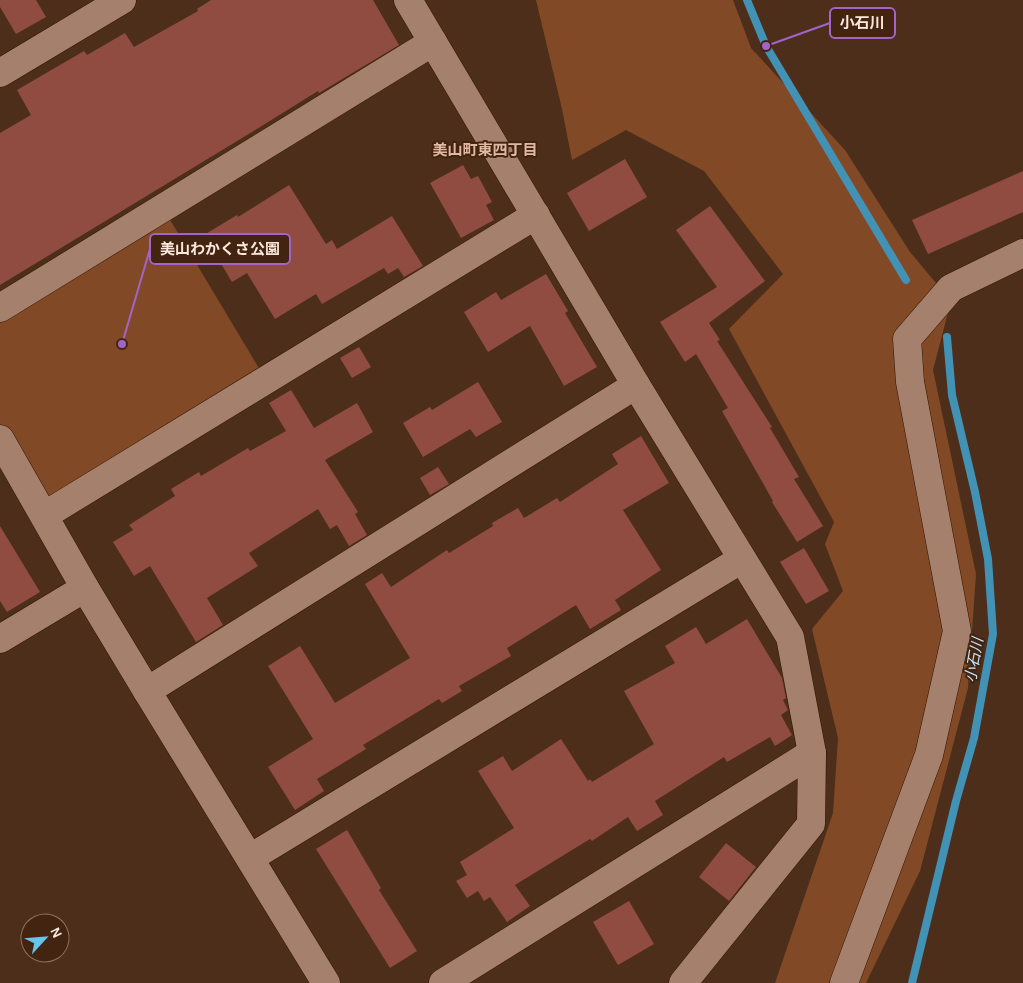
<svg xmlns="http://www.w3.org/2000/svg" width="1023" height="983" viewBox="0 0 1023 983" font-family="'Alegreya Sans','Noto Sans JP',sans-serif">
<rect width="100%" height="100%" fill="#4d2e1b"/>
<g fill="#824926">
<path d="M 536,0 L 733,0 L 751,48 L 845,150 L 910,252 L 951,301 L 933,370 L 976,574 L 968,688 L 920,871 L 866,983 L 775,983 L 833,813 L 838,738 L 812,629 L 843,591 L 825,544 L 834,522 L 729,329 L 783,274 L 704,171 L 626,130 L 572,160 L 562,109 Z"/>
<path d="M 163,208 L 266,380 L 45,515 L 0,439 L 0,308 Z"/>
</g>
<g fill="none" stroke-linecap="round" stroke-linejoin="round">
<g stroke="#4292b6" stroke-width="8">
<path d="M 747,0 L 766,46 L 906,280"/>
<path d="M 912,983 L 956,801 L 974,738 L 993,634 L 988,559 L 975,492 L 952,395 L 947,337"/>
</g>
</g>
<g fill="#904c41">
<path d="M 0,0 L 36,0 L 46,17 L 16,34 L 0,7 Z"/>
<path d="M 211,0 L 373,0 L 399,45 L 319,93 L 318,91 L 247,135 L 0,285 L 0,133 L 31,115 L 17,90 L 84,51 L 87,55 L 125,33 L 134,47 L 198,11 L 197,9 Z"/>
<path d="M 625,159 L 647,197 L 589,231 L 567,193 Z"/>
<path d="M 463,165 L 471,179 L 478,176 L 492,202 L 486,205 L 494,220 L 461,238 L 430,183 Z"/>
<path d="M 1023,171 L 1023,212 L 928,254 L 912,220 Z"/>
<path d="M 289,185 L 326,244 L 332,240 L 337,249 L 392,216 L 423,266 L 404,277 L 398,268 L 388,274 L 384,268 L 322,304 L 316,294 L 275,319 L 247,273 L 232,282 L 204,235 L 237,215 L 238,217 Z"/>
<path d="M 710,206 L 765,281 L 709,323 L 720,340 L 717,341 L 772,427 L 770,428 L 799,477 L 794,479 L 823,526 L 797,542 L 772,502 L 773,501 L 722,411 L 728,408 L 696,354 L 685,362 L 660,322 L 717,287 L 676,230 Z"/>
<path d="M 546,274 L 568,311 L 565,313 L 597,367 L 564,386 L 530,326 L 488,352 L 464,312 L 496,292 L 501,300 Z"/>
<path d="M 359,347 L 371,367 L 352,378 L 340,358 Z"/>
<path d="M 478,382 L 502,422 L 476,437 L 470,429 L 423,457 L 403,423 L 430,407 L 432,410 Z"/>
<path d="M 291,390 L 314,428 L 357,403 L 373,432 L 325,460 L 358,512 L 355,514 L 367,535 L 349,546 L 337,525 L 330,529 L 318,509 L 249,553 L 258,566 L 207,598 L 223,625 L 196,642 L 150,566 L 134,576 L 113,542 L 133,530 L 129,525 L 175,496 L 171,489 L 199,472 L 201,476 L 248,448 L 250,451 L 286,431 L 269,403 Z"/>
<path d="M 641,436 L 669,483 L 623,510 L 661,570 L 615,600 L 621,610 L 590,629 L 576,605 L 507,648 L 511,656 L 459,686 L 462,691 L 442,703 L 439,699 L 363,745 L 366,749 L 317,779 L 324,791 L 295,810 L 268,767 L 313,739 L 268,666 L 300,646 L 335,703 L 410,658 L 365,584 L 382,573 L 391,587 L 447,550 L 449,553 L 493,526 L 492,523 L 518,508 L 524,518 L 557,498 L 560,502 L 618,464 L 612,454 Z"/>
<path d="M 438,467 L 449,484 L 430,495 L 420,478 Z"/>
<path d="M 0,526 L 40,592 L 7,612 L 0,601 Z"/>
<path d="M 804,548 L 829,591 L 806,604 L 780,562 Z"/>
<path d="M 747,619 L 782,678 L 786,698 L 783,700 L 788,710 L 781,715 L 792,735 L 775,746 L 770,737 L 727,762 L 724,757 L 655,801 L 663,815 L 637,831 L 628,817 L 592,841 L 590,839 L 515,885 L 530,906 L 507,922 L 490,897 L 484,901 L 478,891 L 467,898 L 456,881 L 467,875 L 460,862 L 514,828 L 478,771 L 503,756 L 512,771 L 561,739 L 588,781 L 590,779 L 592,782 L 654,744 L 624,691 L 675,663 L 665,646 L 696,627 L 706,644 Z"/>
<path d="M 347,830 L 381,888 L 379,890 L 417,951 L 390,968 L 316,849 Z"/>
<path d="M 726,843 L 756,867 L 729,901 L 699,877 Z"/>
<path d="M 629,901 L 654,944 L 618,965 L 593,922 Z"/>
</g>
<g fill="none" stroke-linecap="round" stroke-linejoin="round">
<g stroke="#321503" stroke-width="29">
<g id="minor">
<path d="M 408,0 L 636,385 L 790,637 L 812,753 L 811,824 L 683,983"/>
<path d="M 0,73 L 122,0"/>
<path d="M 0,308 L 433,42"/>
<path d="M 0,439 L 85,588 L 147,691 L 326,983"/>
<path d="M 45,515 L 536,215"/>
<path d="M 0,639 L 85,588"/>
<path d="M 147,691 L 636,385"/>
<path d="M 250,858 L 742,559"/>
<path d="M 443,983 L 812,753"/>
<path d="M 844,983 L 929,755 L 957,631 L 910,382 L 907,339 L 951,288 L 1023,253"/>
</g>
</g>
<use href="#minor" stroke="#a5806c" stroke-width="28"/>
</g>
<g text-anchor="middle" stroke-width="4" stroke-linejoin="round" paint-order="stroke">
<g font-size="15" font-weight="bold" fill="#e1b9a3" stroke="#422411">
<text x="485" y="155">美山町東四丁目</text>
</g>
<g font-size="15" font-style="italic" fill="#c1e9fd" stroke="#422411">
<text transform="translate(974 660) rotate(-80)" y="5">小石川</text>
</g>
</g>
<path fill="none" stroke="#a264c8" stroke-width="2" d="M766 46L830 23M122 344L150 249"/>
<g fill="#a264c8" stroke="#422411" stroke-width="2">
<circle cx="766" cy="46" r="5"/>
<circle cx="122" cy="344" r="5"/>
</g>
<g fill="#422411" stroke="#a264c8" stroke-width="2">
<rect x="830" y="8" width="65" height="30" rx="5"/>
<rect x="150" y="234" width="140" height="30" rx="5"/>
</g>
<g font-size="15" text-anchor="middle" font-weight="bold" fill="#fce7dc">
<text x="862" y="28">小石川</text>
<text x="220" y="254">美山わかくさ公園</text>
</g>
<g transform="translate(45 938) rotate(64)"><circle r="24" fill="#422411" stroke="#8c7262"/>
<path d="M0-4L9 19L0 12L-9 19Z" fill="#67c4ef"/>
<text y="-8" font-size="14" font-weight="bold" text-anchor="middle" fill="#fce7dc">N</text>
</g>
</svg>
